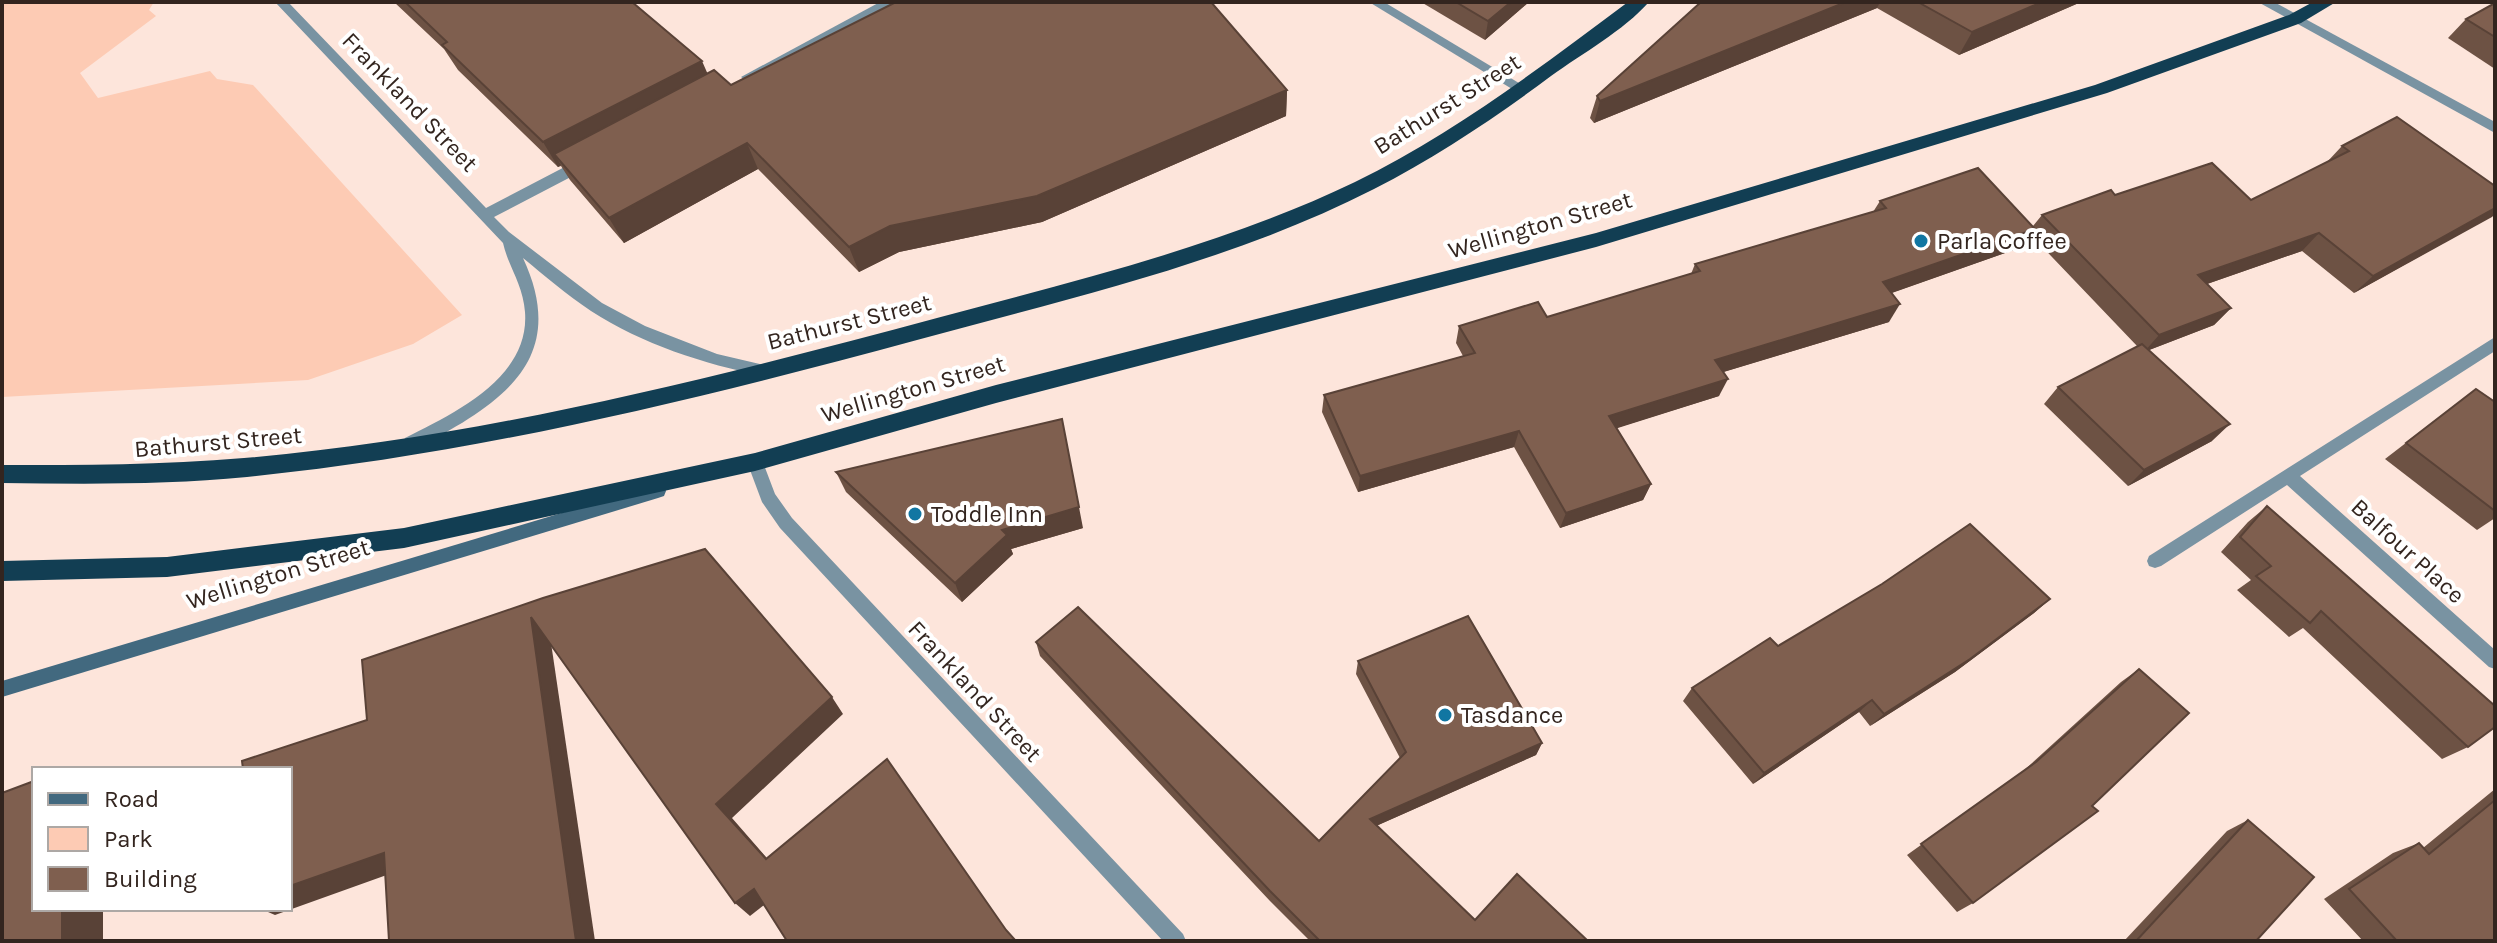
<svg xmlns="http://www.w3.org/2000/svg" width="2497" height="943" viewBox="0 0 2497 943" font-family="Karla,sans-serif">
<rect width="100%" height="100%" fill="#fde5db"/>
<path fill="#fdcbb4" d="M 2,2 L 154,2 L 149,10 L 156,16 L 80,73 L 98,98 L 210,71 L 217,79 L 253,85 L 462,315 L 413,344 L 308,380 L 2,397 Z"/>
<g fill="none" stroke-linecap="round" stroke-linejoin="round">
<g fill="#7993a2" fill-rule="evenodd">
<path d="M 275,2 L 288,2 L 486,208 L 578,160 L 588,160 L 590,164 L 588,168 L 494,217 L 509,232 L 602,303 L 645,326 L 717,354 L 768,366 L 771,370 L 768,374 L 763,376 C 704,364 642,344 591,311 C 567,295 545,276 523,258 C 571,361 499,405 417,448 L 405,448 L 403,443 L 405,438 C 454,413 530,378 525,312 C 523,284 508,266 503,243 Z"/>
<path d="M 880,2 L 896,2 L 753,80 L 748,82 L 741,77 Z"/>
<path d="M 1369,2 L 1384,2 L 1529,89 L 1527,92 L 1517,92 Z"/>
<path d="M 2258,2 L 2274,2 L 2495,122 L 2495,133 Z"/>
<path d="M 2495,337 L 2495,351 L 2300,476 L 2495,650 L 2495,669 L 2489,667 L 2287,485 L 2161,566 L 2155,568 L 2149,566 L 2147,561 L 2149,556 Z"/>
<path d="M 755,455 L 761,457 L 775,494 L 792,518 L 1183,934 L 1186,941 L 1163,941 L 780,528 L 762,502 L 747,462 L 749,457 Z"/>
</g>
<path fill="#42697f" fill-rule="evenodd" d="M 658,484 L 664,486 L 666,491 L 664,496 L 658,498 L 2,697 L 2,681 Z"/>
<g fill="#123e53" fill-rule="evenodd">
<path d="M 1628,2 L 1649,2 C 1623,31 1583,53 1551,76 C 1495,118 1436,157 1374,189 C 1231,262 1071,298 917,340 C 696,400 475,454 247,477 C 166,485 84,484 2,483 L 2,465 C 83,465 163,465 244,458 C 479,438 709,379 937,318 C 1078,280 1222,246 1355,182 C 1453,134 1541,67 1628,2 Z"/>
<path d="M 2313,2 L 2336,2 L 2301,23 L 2107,93 L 1596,247 L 996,403 L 755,471 L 404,548 L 167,577 L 2,581 L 2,561 L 167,557 L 404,528 L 755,453 L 996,385 L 1596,233 L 2095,85 L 2289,15 Z"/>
</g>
</g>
<g fill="#6d5244">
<path d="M 394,2 L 632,2 L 707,73 L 731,85 L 1287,90 L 1286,116 L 1042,222 L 899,252 L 859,272 L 758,169 L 624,243 L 570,180 L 561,166 L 558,167 L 458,70 L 444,49 Z"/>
<path d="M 1421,2 L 1529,2 L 1485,40 Z"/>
<path d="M 1701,2 L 2081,2 L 1959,55 L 1877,8 L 1594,123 L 1590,118 L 1597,96 Z"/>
<path d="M 2495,3 L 2495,69 L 2448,38 L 2466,19 Z"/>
<path d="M 2342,146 L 2495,186 L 2495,214 L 2354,293 L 2302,251 L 2207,284 L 2231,308 L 2214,325 L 2149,350 L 2212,441 L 2128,486 L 2044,404 L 2058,387 L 2138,347 L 2031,235 L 2022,247 L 1891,293 L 1889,322 L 1723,372 L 1719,396 L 1616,428 L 1651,484 L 1643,500 L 1560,528 L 1514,447 L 1358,492 L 1322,412 L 1324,395 L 1463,356 L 1456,343 L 1459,326 L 1547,317 L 1691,274 L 1695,264 L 1873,212 L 1880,201 L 2033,226 L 2042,215 L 2115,195 L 2251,200 L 2327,162 Z"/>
<path d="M 2476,389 L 2495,402 L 2495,518 L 2477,530 L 2385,459 Z"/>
<path d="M 836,472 L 1083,528 L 1011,549 L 1013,554 L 962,602 L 846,492 Z"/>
<path d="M 2267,506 L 2468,747 L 2442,759 L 2303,628 L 2289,637 L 2237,590 L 2251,580 L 2221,552 L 2248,522 Z"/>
<path d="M 2050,599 L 2034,613 L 1955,672 L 1870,726 L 1859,712 L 1753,784 L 1683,701 L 1692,688 L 1778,646 Z"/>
<path d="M 1036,642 L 1319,841 L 1400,758 L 1356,674 L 1358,661 L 1542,743 L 1536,755 L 1376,826 L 1475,920 L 1588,941 L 1310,941 L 1270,901 L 1040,656 Z"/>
<path d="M 2139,669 L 1973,903 L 1957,912 L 1907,855 L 2020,774 L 2121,682 Z"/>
<path d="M 2495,789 L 2495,941 L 2363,941 L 2324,899 L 2393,853 L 2419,843 L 2423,848 Z"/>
<path d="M 2248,820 L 2256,941 L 2124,941 L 2227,831 Z"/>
</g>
<g fill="#594237">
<path d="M 1511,2 L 1529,2 L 1485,40 L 1488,21 Z"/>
<path d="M 1846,2 L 1880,2 L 1877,8 L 1594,123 L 1600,101 Z"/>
<path d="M 2042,2 L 2081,2 L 1959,55 L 1972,32 Z"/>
<path d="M 702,61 L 713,86 L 554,154 L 561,165 L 558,167 L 543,142 Z"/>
<path d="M 1287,90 L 1286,116 L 1042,222 L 899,252 L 859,272 L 849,247 L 890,226 Z"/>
<path d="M 747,143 L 758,169 L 624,243 L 609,218 Z"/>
<path d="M 2495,208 L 2495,214 L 2492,217 L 2354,293 L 2373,276 Z"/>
<path d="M 2035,229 L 2022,247 L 1872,300 L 1883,282 Z"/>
<path d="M 2319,233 L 2302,251 L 2181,293 L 2198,275 Z"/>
<path d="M 1900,304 L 1889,322 L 1707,377 L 1715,360 Z"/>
<path d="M 2231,308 L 2214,325 L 2144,352 L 2159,335 Z"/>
<path d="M 1728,379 L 1719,396 L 1602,433 L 1609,416 Z"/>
<path d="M 1062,419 L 1083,528 L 1011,549 L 1013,554 L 962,602 L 955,583 Z"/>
<path d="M 2230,424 L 2212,441 L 2128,486 L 2144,470 Z"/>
<path d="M 1519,431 L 1514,447 L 1358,492 L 1360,476 Z"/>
<path d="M 1651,484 L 1643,500 L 1560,528 L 1566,513 Z"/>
<path d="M 2050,599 L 2034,613 L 1955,672 L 1870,726 L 1884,714 Z"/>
<path d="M 531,617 L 550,636 L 595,941 L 576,941 Z"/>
<path d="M 832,697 L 843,714 L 732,818 L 780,873 L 766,859 L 716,804 Z"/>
<path d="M 1872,700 L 1859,712 L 1753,784 L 1764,773 Z"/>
<path d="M 1542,743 L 1536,755 L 1367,830 L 1370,819 Z"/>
<path d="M 384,853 L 409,867 L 275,915 L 261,909 L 290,909 L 290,886 Z"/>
<path d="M 754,889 L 768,902 L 750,916 L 735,903 Z"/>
<rect x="62" y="909" width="41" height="32"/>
</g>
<g fill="#7f5f4f" stroke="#594237" stroke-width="2">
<path d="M 405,2 L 632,2 L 702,61 L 543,142 L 442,45 L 447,42 Z"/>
<path d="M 896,2 L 1211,2 L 1287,90 L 1037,196 L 890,226 L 849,247 L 747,143 L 609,218 L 554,154 L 714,70 L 731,85 Z"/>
<path d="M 1456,2 L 1511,2 L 1488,21 Z"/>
<path d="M 1701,2 L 1846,2 L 1600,101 L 1597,96 Z"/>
<path d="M 1918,2 L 2042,2 L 1972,32 Z"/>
<path d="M 2495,3 L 2495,37 L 2466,19 Z"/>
<path d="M 2397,117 L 2495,186 L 2495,208 L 2373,276 L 2319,233 L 2198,275 L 2231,308 L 2159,335 L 2042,215 L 2111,190 L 2115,195 L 2212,163 L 2251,200 L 2349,151 L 2342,146 Z"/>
<path d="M 1978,168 L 2035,229 L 1883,282 L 1900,304 L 1715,360 L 1728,379 L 1609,416 L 1651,484 L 1566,513 L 1519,431 L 1360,476 L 1324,395 L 1475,353 L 1459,326 L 1538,302 L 1547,317 L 1700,271 L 1695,264 L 1886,208 L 1880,201 Z"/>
<path d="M 2142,344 L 2230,424 L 2144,470 L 2058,387 Z"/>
<path d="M 2476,389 L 2495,402 L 2495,511 L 2406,443 Z"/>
<path d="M 1062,419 L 1079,507 L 1002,530 L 1007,535 L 955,583 L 836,472 Z"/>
<path d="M 2267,506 L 2495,706 L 2495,727 L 2468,747 L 2321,611 L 2310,623 L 2256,576 L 2271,566 L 2240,537 Z"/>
<path d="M 1970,524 L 2050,599 L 1970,659 L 1884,714 L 1872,700 L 1764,773 L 1692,688 L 1770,638 L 1778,646 L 1882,584 Z"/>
<path d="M 705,549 L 832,697 L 716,804 L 766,859 L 887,759 L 1006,930 L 1016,941 L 787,941 L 754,889 L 735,903 L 531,617 L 576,941 L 389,941 L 384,853 L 290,886 L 290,769 L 243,769 L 242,761 L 367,720 L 362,660 L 543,598 Z"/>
<path d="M 1078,607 L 1319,841 L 1406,752 L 1358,661 L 1468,616 L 1542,743 L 1370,819 L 1475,920 L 1517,874 L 1588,941 L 1320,941 L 1270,891 L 1036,642 Z"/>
<path d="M 2139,669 L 2189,713 L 2092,806 L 2098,811 L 1973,903 L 1921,844 L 2036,762 Z"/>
<path d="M 34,781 L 34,909 L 62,909 L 62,941 L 2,941 L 2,793 Z"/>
<path d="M 2495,800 L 2495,941 L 2397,941 L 2349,889 L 2419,843 L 2429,854 Z"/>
<path d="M 2248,820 L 2314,877 L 2256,941 L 2136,941 Z"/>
</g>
<g fill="#1176a2" stroke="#fff" stroke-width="3">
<circle cx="1921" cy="241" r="8"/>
<circle cx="915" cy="514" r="8"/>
<circle cx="1445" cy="715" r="8"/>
</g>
<g text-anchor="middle" stroke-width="8" stroke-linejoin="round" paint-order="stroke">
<g font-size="24" fill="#33251f" stroke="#fff">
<text transform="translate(410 102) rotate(46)" y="8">Frankland Street</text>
<text transform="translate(1447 104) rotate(-32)" y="8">Bathurst Street</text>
<text transform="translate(1540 225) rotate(-16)" y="8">Wellington Street</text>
<text transform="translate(849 322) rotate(-14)" y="8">Bathurst Street</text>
<text transform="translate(913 389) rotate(-16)" y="8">Wellington Street</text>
<text transform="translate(218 442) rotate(-5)" y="8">Bathurst Street</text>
<text transform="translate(2408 551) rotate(42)" y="8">Balfour Place</text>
<text transform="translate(278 574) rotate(-17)" y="8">Wellington Street</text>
<text transform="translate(975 691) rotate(47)" y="8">Frankland Street</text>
</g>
<g font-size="24" fill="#33251f" stroke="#fff" text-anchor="start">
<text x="1937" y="249">Parla Coffee</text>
<text x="931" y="522">Toddle Inn</text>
<text x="1461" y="723">Tasdance</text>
</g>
</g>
<rect width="2497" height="943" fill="none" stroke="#33251f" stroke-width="8"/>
<rect x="32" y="767" width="260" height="144" fill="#ffffff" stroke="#ada8a5" stroke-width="2"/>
<rect x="48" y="793" width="40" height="12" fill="#42697f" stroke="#ada8a5" stroke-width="2"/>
<text x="104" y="807" font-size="24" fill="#33251f">Road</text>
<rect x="48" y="827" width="40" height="24" fill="#fdcbb4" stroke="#ada8a5" stroke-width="2"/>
<text x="104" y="847" font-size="24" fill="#33251f">Park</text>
<rect x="48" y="867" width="40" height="24" fill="#7f5f4f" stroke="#ada8a5" stroke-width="2"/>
<text x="104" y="887" font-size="24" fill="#33251f">Building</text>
</svg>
